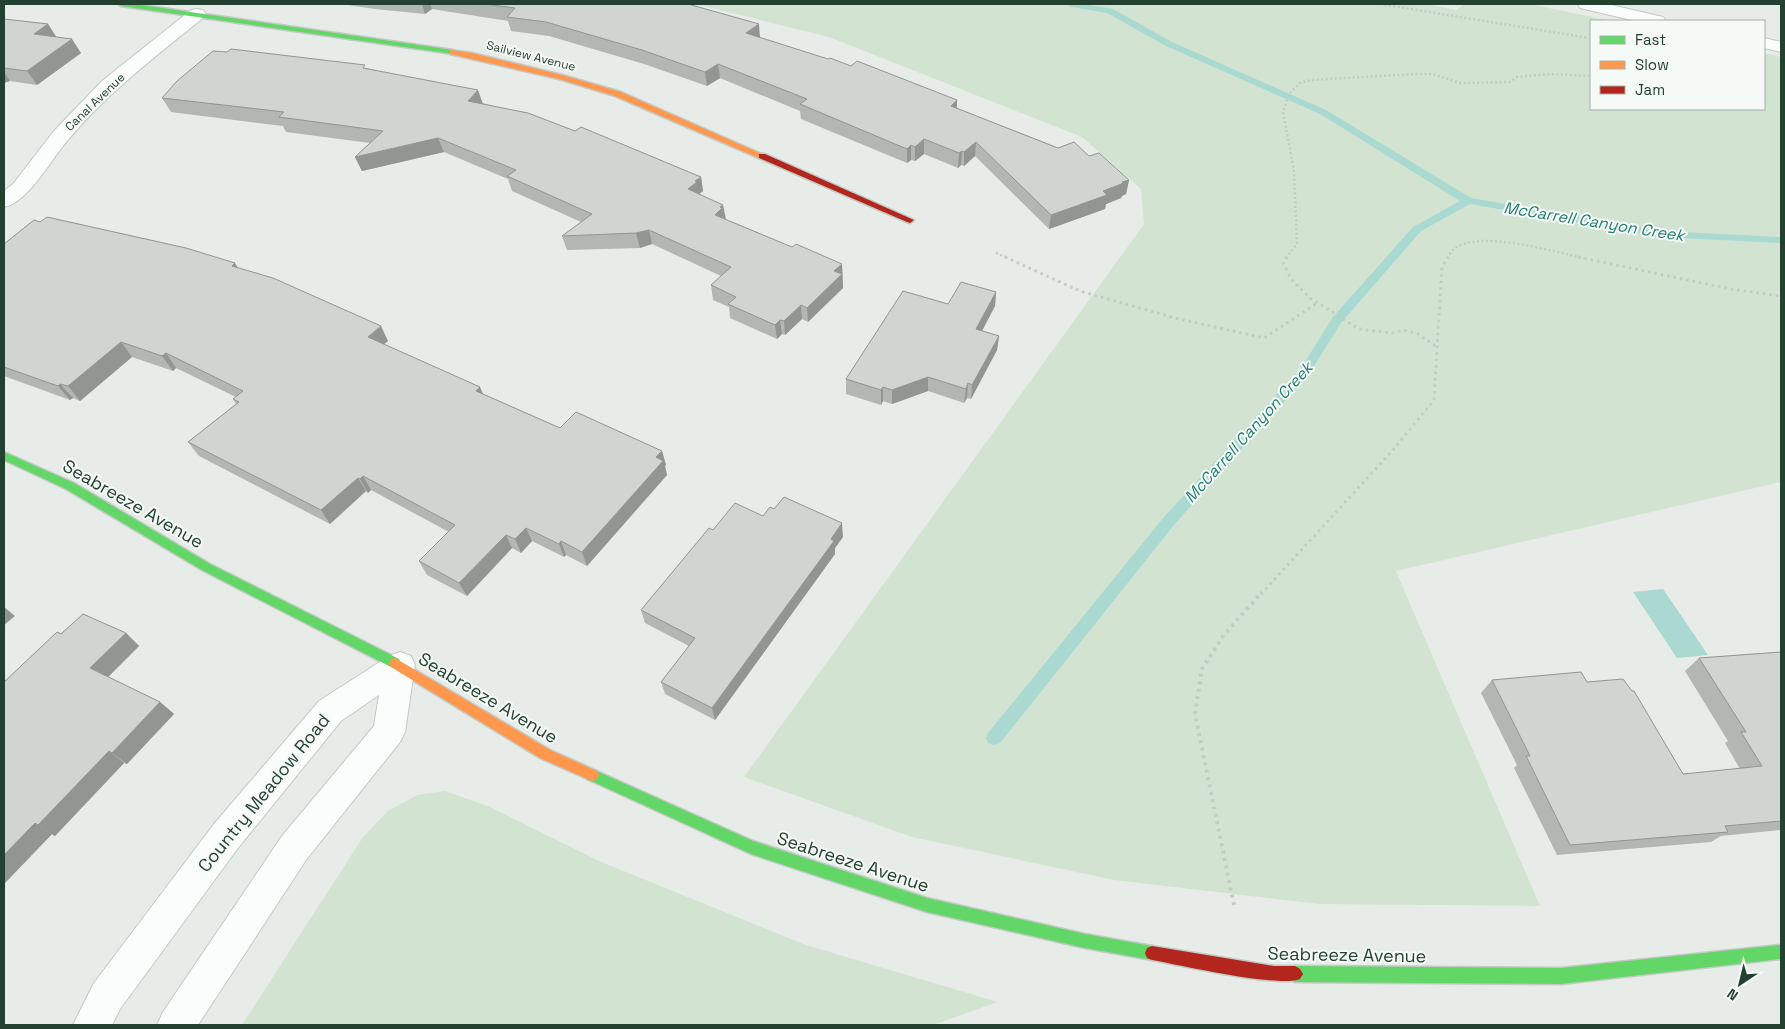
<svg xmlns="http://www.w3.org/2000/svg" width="1785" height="1029" viewBox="0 0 1785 1029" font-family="'Space Grotesk',sans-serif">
<rect width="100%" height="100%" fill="#e7ece8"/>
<g fill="#d2e4d1">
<path d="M 696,4 L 1426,4 L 1457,10 L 1464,4 L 1529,4 L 1612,21 L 1591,21 L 1591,109 L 1764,109 L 1764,53 L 1781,57 L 1781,482 L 1396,571 L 1540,906 L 1319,904 L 1114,880 L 912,837 L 744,777 L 1144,224 L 1141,189 L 1082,137 L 829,37 Z"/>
<path d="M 445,791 L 488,806 L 599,861 L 806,945 L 998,1002 L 933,1025 L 242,1025 L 363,837 L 388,811 L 417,795 Z"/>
</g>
<path fill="#a9d9d0" d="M 1663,589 L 1708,655 L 1677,658 L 1633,592 Z"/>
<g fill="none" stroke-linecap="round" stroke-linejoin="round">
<path fill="#a9d9d0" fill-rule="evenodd" d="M 1067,4 L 1084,4 L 1113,9 L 1172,42 L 1326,110 L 1471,198 L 1662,231 L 1781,237 L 1781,243 L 1662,237 L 1470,204 L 1421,231 L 1341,323 L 1309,374 L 1174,525 L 1000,743 L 994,745 L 988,743 L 986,738 L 988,733 L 1164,517 L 1301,368 L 1333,317 L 1413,227 L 1460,201 L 1320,114 L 1166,46 L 1107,13 L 1071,7 Z"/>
<g stroke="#c4c9c5" stroke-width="2">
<g id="street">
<path d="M 1578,4 L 1607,4 L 1663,17 L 1666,21 L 1636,21 L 1580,8 Z"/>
<path d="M 197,9 L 203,10 L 206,14 L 203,18 C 156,56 107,93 68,140 C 51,159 29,202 4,207 L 4,191 L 13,184 L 54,131 L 102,81 L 191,10 Z"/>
<path d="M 1764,38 L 1781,42 L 1781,52 L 1764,48 Z"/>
<path d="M 400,652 L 411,656 L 415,665 L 405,732 L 400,742 L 306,860 L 198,1025 L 157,1025 L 163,1012 L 282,836 L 374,726 L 379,695 L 341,721 L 238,848 L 120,1009 L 112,1025 L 73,1025 L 94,983 L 214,824 L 319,701 L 389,656 Z"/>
</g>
</g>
<g stroke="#c3cac5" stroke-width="3">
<g id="fast">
<path d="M 118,4 L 134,4 L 453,50 L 457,52 L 453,54 L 121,6 Z"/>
<path d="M 4,452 L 74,483 L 210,564 L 399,659 L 401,663 L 399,667 L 395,668 L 391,667 L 202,570 L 66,489 L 4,460 Z"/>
<path d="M 592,769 L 753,841 L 927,898 L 1085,934 L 1152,946 L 1157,948 L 1159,953 L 1157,958 L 1152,960 L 1085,948 L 927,912 L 751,854 L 587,779 L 585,775 L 587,771 Z"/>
<path d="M 1781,945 L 1781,959 L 1561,984 L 1295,982 L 1290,979 L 1287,974 L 1290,969 L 1295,966 L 1561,968 Z"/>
</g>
</g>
<g stroke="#c3cac5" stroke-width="3">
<g id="slow">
<path d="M 450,50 L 472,53 L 562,75 L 621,92 L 766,156 L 765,158 L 759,158 L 615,96 L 559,79 L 450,54 Z"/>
<path d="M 395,658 L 550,750 L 597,771 L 599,775 L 597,779 L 592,781 L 540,758 L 391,667 L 389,663 L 391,659 Z"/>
</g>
</g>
<g stroke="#c3cac5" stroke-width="3">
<g id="jam">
<path d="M 759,154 L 765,154 L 914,220 L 910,223 L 907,222 L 759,158 Z"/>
<path d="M 1152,946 L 1274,966 L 1295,966 L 1300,969 L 1303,974 L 1300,979 C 1279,988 1180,965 1152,960 L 1147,958 L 1145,953 L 1147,948 Z"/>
</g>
</g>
<g stroke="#c3cbc6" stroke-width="2.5" stroke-dasharray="2 2.5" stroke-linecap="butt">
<path d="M 1380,4 L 1589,38"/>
<path d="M 996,253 L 1008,258"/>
<path d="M 1286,258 L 1297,244 L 1294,171 L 1283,112 L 1289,94 L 1300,83 L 1311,80 L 1415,74 L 1432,74 L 1460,83 L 1510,82 L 1517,77 L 1550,74 L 1591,76"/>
<path d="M 1447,258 C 1449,256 1451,251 1454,249 C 1480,229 1553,252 1584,258"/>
</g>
<g stroke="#c3cbc6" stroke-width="3" stroke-dasharray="2.5 4" stroke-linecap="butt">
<path d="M 1005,257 L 1080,291 L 1175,318 L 1264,338 L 1317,303"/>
<path d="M 1287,257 L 1283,262 L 1291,279 L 1310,298 L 1359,329 L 1392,333 L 1404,330 L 1418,334 L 1437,347"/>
<path d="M 1578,257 L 1730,289 L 1781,296"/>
<path d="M 1261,594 L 1393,450 L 1434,400 L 1442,267 L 1448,257"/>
</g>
<path stroke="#c3cbc6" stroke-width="4" stroke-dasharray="3 4.5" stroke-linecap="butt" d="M 1234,905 L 1195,714 L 1202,669 L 1223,636 L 1262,592"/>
<use href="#street" fill="#fbfcfc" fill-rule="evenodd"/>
<use href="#fast" fill="#63d668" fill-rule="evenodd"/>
<use href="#slow" fill="#ff974d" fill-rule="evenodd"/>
<use href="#jam" fill="#b3261e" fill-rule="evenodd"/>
</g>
<g fill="#b3b7b4">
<path d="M 341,4 L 688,4 L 760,38 L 957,108 L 1058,148 L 1089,156 L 1129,180 L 1126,194 L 1122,196 L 1121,198 L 1106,204 L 1105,209 L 1049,229 L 975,156 L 964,166 L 961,165 L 958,168 L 924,154 L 915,161 L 911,160 L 907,163 L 801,119 L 800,111 L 720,78 L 707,86 L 644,64 L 549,36 L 511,31 L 508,21 L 432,9 L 425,14 L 375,9 Z"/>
<path d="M 4,19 L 48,24 L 56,37 L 81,53 L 37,85 L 10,81 L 4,83 Z"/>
<path d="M 367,68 L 575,131 L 701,177 L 703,191 L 699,194 L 725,219 L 792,247 L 842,264 L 843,288 L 808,322 L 802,319 L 785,335 L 782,334 L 777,339 L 730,318 L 729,307 L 713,300 L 711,285 L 721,276 L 652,244 L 640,248 L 567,250 L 562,236 L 581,222 L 512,191 L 508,179 L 444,152 L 362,171 L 355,157 L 370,143 L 286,132 L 283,126 L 171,112 L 162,98 Z"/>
<path d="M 4,244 L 239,268 L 388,341 L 384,344 L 483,394 L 560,428 L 662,451 L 666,465 L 665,466 L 667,475 L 587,566 L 566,555 L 564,557 L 532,541 L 521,553 L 512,548 L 467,596 L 427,575 L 419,561 L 449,532 L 371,490 L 368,493 L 366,491 L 330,524 L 199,456 L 188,442 L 236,404 L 233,399 L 236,397 L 176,368 L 173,371 L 132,357 L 80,401 L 73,398 L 70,400 L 4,376 Z"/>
<path d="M 996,292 L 995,306 L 982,331 L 999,336 L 997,350 L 971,399 L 967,398 L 964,403 L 928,391 L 892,404 L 883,401 L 881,405 L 846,394 L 846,379 L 948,304 Z"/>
<path d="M 763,516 L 843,537 L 835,548 L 835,554 L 715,720 L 665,694 L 661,682 L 689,646 L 645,623 L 641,610 L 713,530 Z"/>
<path d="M 126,633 L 139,646 L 108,677 L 160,702 L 174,714 L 127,764 L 124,763 L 55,836 L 52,834 L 4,884 L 61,634 Z"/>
<path d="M 1781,652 L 1781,830 L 1721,836 L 1711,842 L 1557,855 L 1514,768 L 1517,765 L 1481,693 L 1492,680 L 1587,682 L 1683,774 L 1740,769 L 1725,743 L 1728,741 L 1685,671 L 1699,658 Z"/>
</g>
<g fill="#929592">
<path d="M 422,4 L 430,4 L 432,9 L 425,14 Z"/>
<path d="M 48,24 L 57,38 L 34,34 Z"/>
<path d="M 759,24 L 760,38 L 746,33 Z"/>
<path d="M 72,39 L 81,53 L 37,85 L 27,71 Z"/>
<path d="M 718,64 L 720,78 L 707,86 L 705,72 Z"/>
<path d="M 4,72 L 10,81 L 4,83 Z"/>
<path d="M 478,90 L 483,104 L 468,101 Z"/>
<path d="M 957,100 L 957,114 L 951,106 Z"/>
<path d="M 438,138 L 444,152 L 362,171 L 355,157 Z"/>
<path d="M 924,139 L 924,154 L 915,161 L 915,147 Z"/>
<path d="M 976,142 L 975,156 L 964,166 L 964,152 Z"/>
<path d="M 911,145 L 911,160 L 907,163 L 907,149 Z"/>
<path d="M 962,151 L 961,165 L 958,168 L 959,153 Z"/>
<path d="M 701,177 L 703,191 L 699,194 L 688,189 L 695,181 Z"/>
<path d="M 1129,180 L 1126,194 L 1122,196 L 1121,198 L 1106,204 L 1105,209 L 1049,229 L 1051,215 L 1122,182 Z"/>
<path d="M 723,205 L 726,219 L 715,215 L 720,207 Z"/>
<path d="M 649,230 L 652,244 L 640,248 L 636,233 Z"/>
<path d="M 235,263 L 244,278 L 232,266 Z"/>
<path d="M 842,264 L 843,288 L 808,322 L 807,308 L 834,271 Z"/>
<path d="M 996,292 L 995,306 L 975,344 L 976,329 Z"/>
<path d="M 801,305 L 802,319 L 785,335 L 784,321 Z"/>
<path d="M 780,320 L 782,334 L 777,339 L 775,325 Z"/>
<path d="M 381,326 L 388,341 L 375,351 L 368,337 Z"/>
<path d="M 999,336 L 997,350 L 971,399 L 972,385 Z"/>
<path d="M 121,342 L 132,357 L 80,401 L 68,386 Z"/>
<path d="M 166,353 L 176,368 L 173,371 L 162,356 Z"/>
<path d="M 928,377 L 928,391 L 892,404 L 892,390 Z"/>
<path d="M 968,383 L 967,398 L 964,403 L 966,389 Z"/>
<path d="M 60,384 L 73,398 L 70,400 L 58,386 Z"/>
<path d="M 480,387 L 486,401 L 476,391 Z"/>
<path d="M 883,387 L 883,401 L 881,405 L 881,390 Z"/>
<path d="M 662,451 L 666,465 L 665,466 L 667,475 L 587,566 L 582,552 L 656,457 Z"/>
<path d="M 363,476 L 371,490 L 368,493 L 360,479 Z"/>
<path d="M 358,478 L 366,491 L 330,524 L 321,510 Z"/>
<path d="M 842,523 L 843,537 L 835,548 L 835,554 L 715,720 L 712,708 Z"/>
<path d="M 526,528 L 532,541 L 521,553 L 515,539 Z"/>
<path d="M 506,535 L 512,548 L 467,596 L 459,583 Z"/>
<path d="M 561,541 L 566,555 L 564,557 L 559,544 Z"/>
<path d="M 4,607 L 15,616 L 4,625 Z"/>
<path d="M 126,633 L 139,646 L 104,681 L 90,668 Z"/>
<path d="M 160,702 L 174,714 L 127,764 L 112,753 Z"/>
<path d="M 109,751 L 124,763 L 55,836 L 38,825 Z"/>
<path d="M 35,823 L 52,834 L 4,884 L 4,855 Z"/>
</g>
<g fill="#d0d5d1" stroke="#929592">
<path d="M 485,4 L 688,4 L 759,24 L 746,33 L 828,59 L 830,58 L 851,66 L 857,61 L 957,100 L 951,106 L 1058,148 L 1074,142 L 1089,156 L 1099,153 L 1129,180 L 1122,182 L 1124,183 L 1103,191 L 1107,195 L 1051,215 L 976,142 L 964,152 L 962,151 L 959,153 L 924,139 L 915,147 L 911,145 L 907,149 L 800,104 L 807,99 L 718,64 L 705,72 L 642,50 L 546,22 L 507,17 L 515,8 Z"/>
<path d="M 4,19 L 48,24 L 34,34 L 72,39 L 27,71 L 4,68 Z"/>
<path d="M 231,49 L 365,65 L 363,68 L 478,90 L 468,101 L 528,113 L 575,131 L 581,127 L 701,177 L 695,181 L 697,182 L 688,189 L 723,205 L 720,207 L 722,208 L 715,215 L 792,247 L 796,244 L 842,264 L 834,271 L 842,274 L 807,308 L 801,305 L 784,321 L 780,320 L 775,325 L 728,304 L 736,297 L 711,285 L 731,267 L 649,230 L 636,233 L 562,236 L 592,214 L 507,176 L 516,170 L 438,138 L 355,157 L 383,131 L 279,117 L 284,112 L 162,98 L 177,81 L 213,51 L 227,52 Z"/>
<path d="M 47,217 L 186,248 L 235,263 L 232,266 L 273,278 L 381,326 L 368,337 L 480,387 L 476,391 L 560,428 L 576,412 L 662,451 L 656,457 L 663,461 L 582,552 L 561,541 L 559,544 L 526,528 L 515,539 L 506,535 L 459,583 L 419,561 L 455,525 L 363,476 L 360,479 L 358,478 L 321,510 L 188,442 L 239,402 L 233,399 L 243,391 L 166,353 L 162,356 L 121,342 L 68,386 L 60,384 L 58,386 L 4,367 L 4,244 L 34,220 L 40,222 Z"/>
<path d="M 961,282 L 996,292 L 976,329 L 999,336 L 972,385 L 968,383 L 966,389 L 928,377 L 892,390 L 883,387 L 881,390 L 846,379 L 903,291 L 948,304 Z"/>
<path d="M 784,497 L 842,523 L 831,539 L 834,541 L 712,708 L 661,682 L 695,638 L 641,610 L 709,528 L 713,530 L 735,503 L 763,516 L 770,507 L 774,509 Z"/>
<path d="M 83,614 L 126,633 L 90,668 L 160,702 L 112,753 L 109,751 L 38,825 L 35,823 L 4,855 L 4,682 L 57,632 L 61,634 Z"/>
<path d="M 1781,652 L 1781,821 L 1725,826 L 1728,832 L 1570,845 L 1526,756 L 1530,756 L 1492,680 L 1581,672 L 1587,682 L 1623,679 L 1632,691 L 1634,691 L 1683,774 L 1762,766 L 1741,732 L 1746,732 L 1699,658 Z"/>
</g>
<g text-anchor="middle" stroke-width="4" stroke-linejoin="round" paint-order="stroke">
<g font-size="12" fill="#24402f" stroke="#f6faf7">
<text transform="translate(531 56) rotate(14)" y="4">Sailview Avenue</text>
<text transform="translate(95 102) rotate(-44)" y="4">Canal Avenue</text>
</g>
<g font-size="16" font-style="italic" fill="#1f7c6d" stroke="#f6faf7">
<text transform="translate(1594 221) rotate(9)" y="6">McCarrell Canyon Creek</text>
<text transform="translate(1248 432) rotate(-48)" y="6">McCarrell Canyon Creek</text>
</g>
<g font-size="18" fill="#24402f" stroke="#f6faf7">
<text transform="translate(133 504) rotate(30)" y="6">Seabreeze Avenue</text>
<text transform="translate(488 698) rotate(31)" y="6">Seabreeze Avenue</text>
<text transform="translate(264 793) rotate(-51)" y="6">Country Meadow Road</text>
<text transform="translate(853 862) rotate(18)" y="6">Seabreeze Avenue</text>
<text transform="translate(1347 955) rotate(1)" y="6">Seabreeze Avenue</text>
</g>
</g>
<rect width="1785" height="1029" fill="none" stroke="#24402f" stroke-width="10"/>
<rect x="1590" y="20" width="175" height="90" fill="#f6faf7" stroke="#a2b0a7"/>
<rect x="1600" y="36" width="25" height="8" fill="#63d668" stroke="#a2b0a7"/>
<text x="1635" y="45" font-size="15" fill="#24402f">Fast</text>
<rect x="1600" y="61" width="25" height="8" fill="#ff974d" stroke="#a2b0a7"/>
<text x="1635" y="70" font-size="15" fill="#24402f">Slow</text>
<rect x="1600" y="86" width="25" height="8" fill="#b3261e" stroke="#a2b0a7"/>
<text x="1635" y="95" font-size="15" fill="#24402f">Jam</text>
<g transform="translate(1740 984) rotate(215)" stroke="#f6faf7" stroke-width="4" paint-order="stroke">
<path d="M0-4L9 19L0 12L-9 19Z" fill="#24402f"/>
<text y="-8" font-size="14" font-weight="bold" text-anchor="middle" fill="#24402f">N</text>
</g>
</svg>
